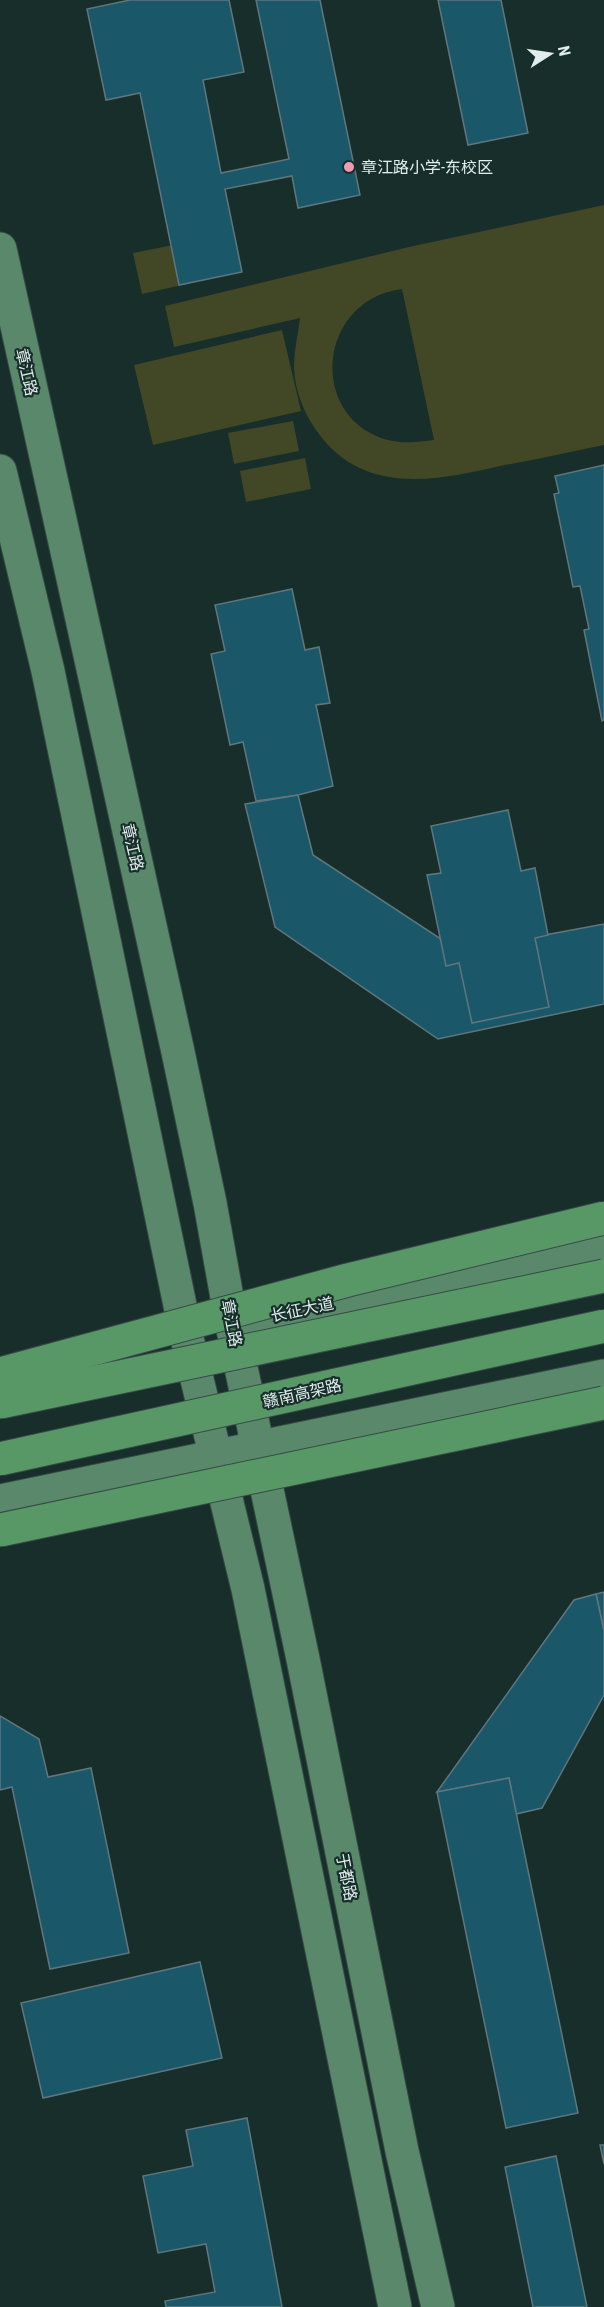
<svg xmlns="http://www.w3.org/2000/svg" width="604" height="2307" viewBox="0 0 604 2307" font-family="'Roboto Condensed','Noto Sans SC',sans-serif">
<rect width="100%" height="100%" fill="#172e2b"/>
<g fill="#424725" fill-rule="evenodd">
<path d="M 604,205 L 604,445 C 571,452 538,459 505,465 C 442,479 370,497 322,438 C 306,418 295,394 294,368 C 294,351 298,334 300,318 L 174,347 L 165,306 L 409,247 ZM 402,289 L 434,440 C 419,442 403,444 388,440 C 307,418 317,300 402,289 Z"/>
<path d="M 228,234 L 236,273 L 142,294 L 133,253 Z"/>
<path d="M 282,330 L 301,411 L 153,445 L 134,365 Z"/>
<path d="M 293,421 L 299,451 L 234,464 L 228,433 Z"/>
<path d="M 305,458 L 311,489 L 246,502 L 240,471 Z"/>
</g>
<g fill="#1a5869" stroke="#5f767d" stroke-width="1.5">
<path d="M 130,0 L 229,0 L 244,72 L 203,80 L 221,173 L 289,159 L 256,0 L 320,0 L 360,195 L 298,208 L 292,176 L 225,189 L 242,272 L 179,285 L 140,93 L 106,100 L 87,9 Z"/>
<path d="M 438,0 L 501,0 L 528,133 L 468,145 Z"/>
<path d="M 604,465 L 604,720 L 602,721 L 584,630 L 589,629 L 580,586 L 573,587 L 554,494 L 559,493 L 555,476 Z"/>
<path d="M 292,589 L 305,650 L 319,647 L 330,703 L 316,705 L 333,786 L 298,795 L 256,801 L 243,742 L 230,745 L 211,654 L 225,651 L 215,605 Z"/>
<path d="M 298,795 L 313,855 L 459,951 L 604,924 L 604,1004 L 438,1039 L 275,927 L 245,804 Z"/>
<path d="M 508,810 L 521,871 L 535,868 L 548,935 L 535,938 L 549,1007 L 472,1023 L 459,963 L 446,966 L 427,875 L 441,873 L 431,826 Z"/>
<path d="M 604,1592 L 604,1631 L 596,1594 Z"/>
<path d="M 596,1594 L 604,1631 L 604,1695 L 542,1808 L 516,1814 L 509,1778 L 437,1792 L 574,1600 Z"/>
<path d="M 0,1716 L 39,1739 L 48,1777 L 91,1768 L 129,1953 L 50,1969 L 12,1787 L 0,1790 Z"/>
<path d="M 509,1778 L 578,2113 L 506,2128 L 437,1792 Z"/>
<path d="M 200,1962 L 222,2058 L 43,2098 L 21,2003 Z"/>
<path d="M 247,2118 L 282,2307 L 166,2307 L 165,2301 L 215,2292 L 206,2244 L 158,2253 L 143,2176 L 193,2166 L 186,2130 Z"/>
<path d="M 600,2145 L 604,2145 L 604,2164 Z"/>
<path d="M 556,2156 L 587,2307 L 533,2307 L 505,2167 Z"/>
</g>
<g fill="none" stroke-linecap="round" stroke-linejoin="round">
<g stroke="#374a47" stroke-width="35">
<g id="major">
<path d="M 0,249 L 178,1052 L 210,1203 L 232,1325 L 303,1659 L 402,2151 L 438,2307"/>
<path d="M 0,471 L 48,671 L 186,1334 L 248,1589 L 395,2307"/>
<path d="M 260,1319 L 604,1245"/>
<path d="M 0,1501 L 604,1376"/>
</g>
</g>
<use href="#major" stroke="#59896a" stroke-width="33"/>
<g stroke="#374a47" stroke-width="35" stroke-linecap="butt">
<g id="highway-bridge">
<path d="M 0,1374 L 348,1280 L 604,1218"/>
<path d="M 0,1402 L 604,1276"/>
<path d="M 0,1459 L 604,1326"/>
<path d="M 0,1530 L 604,1403"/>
</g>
</g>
<use href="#highway-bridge" stroke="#589866" stroke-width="33"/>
</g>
<circle fill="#f09ab6" stroke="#172e2b" stroke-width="2" cx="349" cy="167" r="6"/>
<g text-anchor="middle" stroke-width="4.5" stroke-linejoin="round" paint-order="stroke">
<g font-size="16" fill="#e0edeb" stroke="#172e2b" text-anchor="start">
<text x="361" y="173">章江路小学-东校区</text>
</g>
<g font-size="16" fill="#e0edeb" stroke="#172e2b">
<text transform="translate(27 372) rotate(77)" y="6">章江路</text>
<text transform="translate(133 847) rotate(77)" y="6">章江路</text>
<text transform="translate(302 1309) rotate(-12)" y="6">长征大道</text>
<text transform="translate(232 1323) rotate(79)" y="6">章江路</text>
<text transform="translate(302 1393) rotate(-13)" y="6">赣南高架路</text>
<text transform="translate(347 1877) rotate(79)" y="6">于都路</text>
</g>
</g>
<g transform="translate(550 54) rotate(78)" stroke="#172e2b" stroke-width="4.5" paint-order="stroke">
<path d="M0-4.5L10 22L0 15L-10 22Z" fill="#e0edeb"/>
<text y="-9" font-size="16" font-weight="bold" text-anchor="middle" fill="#e0edeb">N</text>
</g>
</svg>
